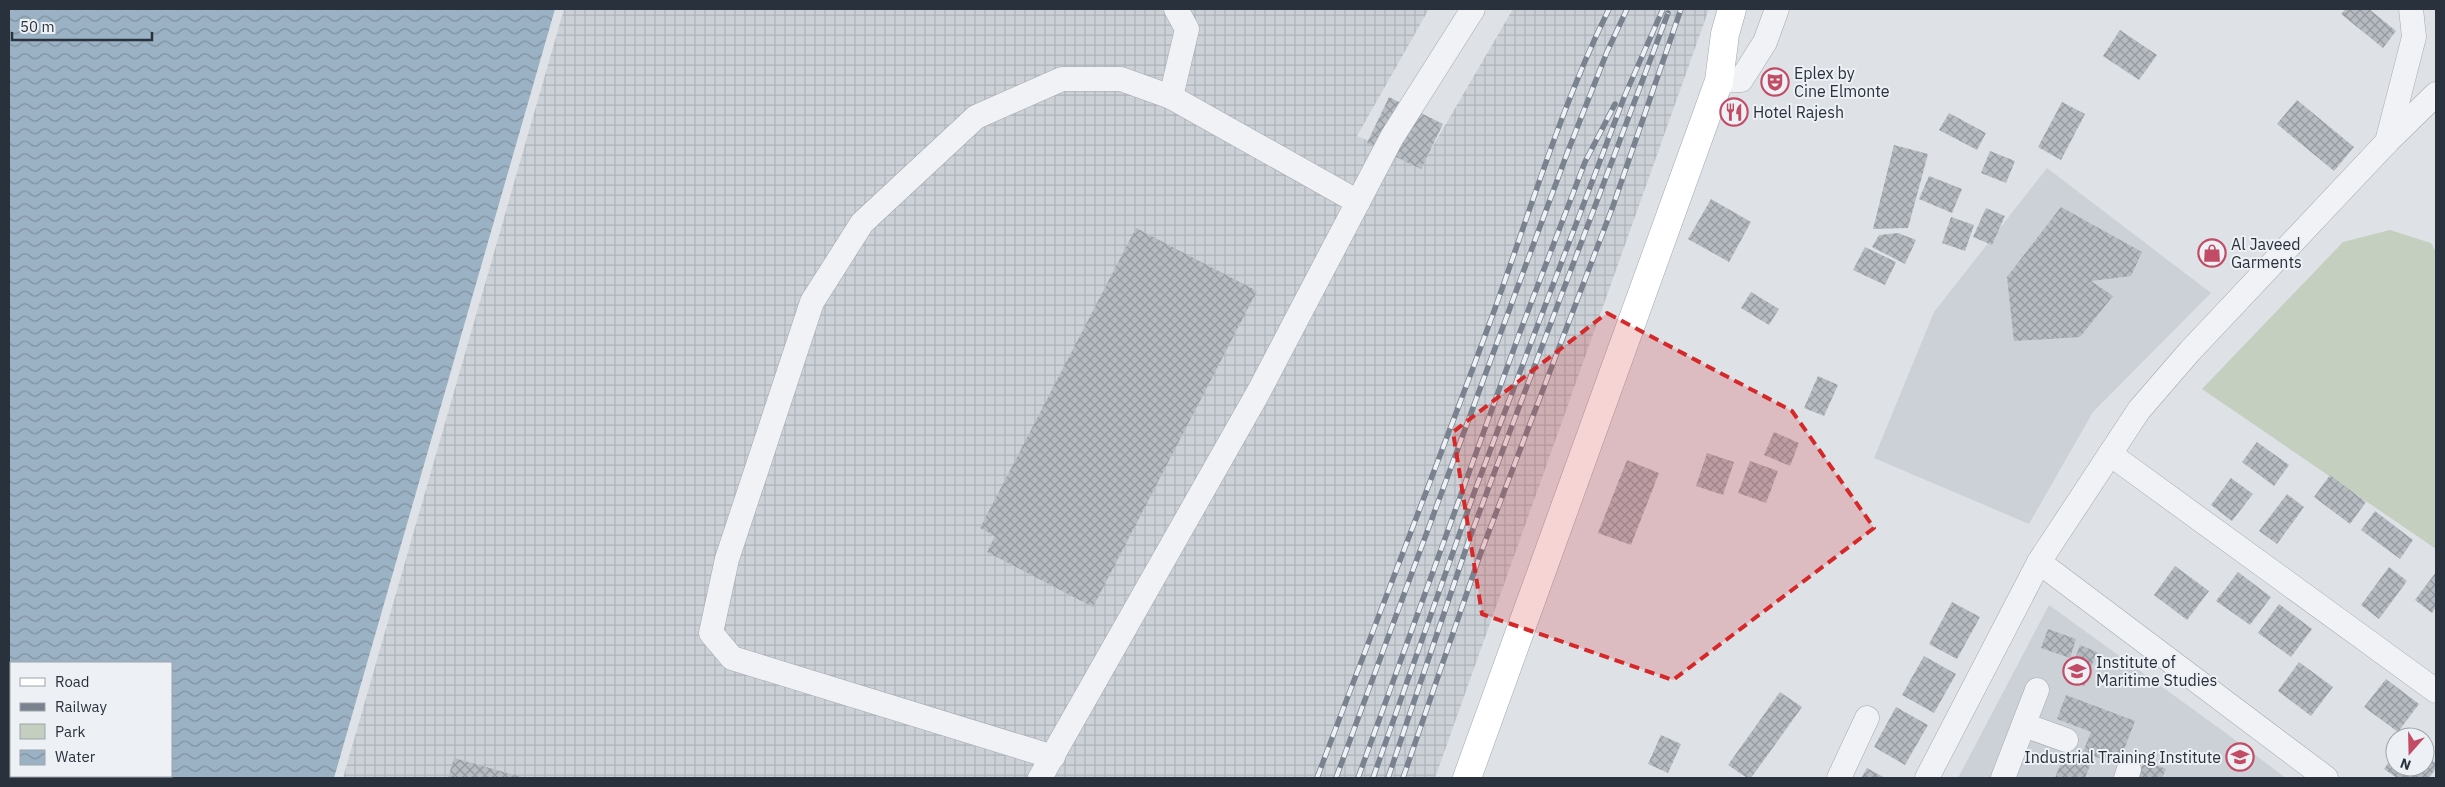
<svg xmlns="http://www.w3.org/2000/svg" width="2445" height="787" viewBox="0 0 2445 787" font-family="'IBM Plex Sans',sans-serif">
<defs>
<pattern id="industrial-grid" width="8" height="8" patternUnits="userSpaceOnUse" patternTransform="scale(1.25)"><rect width="8" height="8" fill="#ccd1d8"/><path d="M0 4h8M4 0v8" fill="none" stroke="#afb4ba"/></pattern>
<pattern id="water-waves" width="16" height="10" patternUnits="userSpaceOnUse" patternTransform="scale(1.25)"><rect width="16" height="10" fill="#9bb2c4"/><path d="M0 5q4-4 8 0t8 0" fill="none" stroke="#7e91a0"/></pattern>
<pattern id="building-cross-hatch" width="8" height="8" patternUnits="userSpaceOnUse" patternTransform="scale(1.25)"><rect width="8" height="8" fill="#b6bbc2"/><path d="M0 0l8 8M0 8l8-8" fill="none" stroke="#94999f"/></pattern>
</defs>
<rect width="100%" height="100%" fill="#dee2e6"/>
<g fill="#ccd1d8">
<path d="M 2047,168 L 2211,293 L 2093,412 L 2029,524 L 1874,458 L 1934,312 Z"/>
<path d="M 2049,605 L 2230,736 L 2286,778 L 1958,778 Z"/>
</g>
<path fill="url(#industrial-grid)" d="M 564,9 L 1429,9 L 1357,136 L 1423,163 L 1513,9 L 1709,9 L 1435,778 L 343,778 Z"/>
<path fill="#c5cfc0" d="M 2390,230 L 2431,243 L 2436,252 L 2436,549 L 2202,389 L 2343,242 Z"/>
<path fill="url(#water-waves)" fill-rule="evenodd" d="M 9,9 L 555,9 L 334,778 L 9,778 ZM 11,663 L 171,663 L 171,776 L 11,776 Z"/>
<g fill="url(#building-cross-hatch)">
<path d="M 2346,9 L 2369,9 L 2396,31 L 2383,48 L 2341,14 Z"/>
<path d="M 2120,30 L 2157,55 L 2139,80 L 2103,56 Z"/>
<path d="M 1389,97 L 1443,124 L 1421,169 L 1367,143 Z"/>
<path d="M 2297,100 L 2354,147 L 2334,171 L 2277,124 Z"/>
<path d="M 2062,102 L 2085,114 L 2061,160 L 2038,147 Z"/>
<path d="M 1949,113 L 1986,133 L 1977,150 L 1939,130 Z"/>
<path d="M 1894,145 L 1928,154 L 1908,228 L 1873,229 Z"/>
<path d="M 1990,151 L 2015,161 L 2006,183 L 1981,173 Z"/>
<path d="M 1929,176 L 1962,189 L 1952,213 L 1919,199 Z"/>
<path d="M 1711,199 L 1751,222 L 1729,262 L 1688,239 Z"/>
<path d="M 2061,207 L 2142,252 L 2131,276 L 2091,281 L 2113,296 L 2080,337 L 2014,341 L 2007,277 Z"/>
<path d="M 1986,208 L 2005,216 L 1992,245 L 1973,237 Z"/>
<path d="M 1951,217 L 1974,225 L 1965,251 L 1942,243 Z"/>
<path d="M 1136,228 L 1257,291 L 1093,607 L 987,552 L 995,536 L 980,528 Z"/>
<path d="M 1898,233 L 1916,240 L 1905,264 L 1872,247 L 1879,235 Z"/>
<path d="M 1865,247 L 1896,262 L 1885,285 L 1853,270 Z"/>
<path d="M 1751,292 L 1779,309 L 1769,325 L 1741,308 Z"/>
<path d="M 1818,376 L 1838,385 L 1824,416 L 1804,408 Z"/>
<path d="M 1774,432 L 1799,443 L 1790,466 L 1764,455 Z"/>
<path d="M 2257,442 L 2289,465 L 2274,486 L 2242,462 Z"/>
<path d="M 1707,453 L 1734,462 L 1723,495 L 1696,486 Z"/>
<path d="M 1627,460 L 1659,473 L 1631,545 L 1598,533 Z"/>
<path d="M 1750,461 L 1778,471 L 1766,503 L 1738,493 Z"/>
<path d="M 2330,475 L 2366,502 L 2350,524 L 2314,497 Z"/>
<path d="M 2231,478 L 2253,494 L 2232,521 L 2211,505 Z"/>
<path d="M 2287,494 L 2304,507 L 2277,544 L 2259,531 Z"/>
<path d="M 2375,511 L 2413,540 L 2400,559 L 2361,530 Z"/>
<path d="M 2175,566 L 2209,591 L 2187,620 L 2154,595 Z"/>
<path d="M 2389,567 L 2407,581 L 2379,619 L 2361,605 Z"/>
<path d="M 2238,572 L 2271,597 L 2250,625 L 2216,601 Z"/>
<path d="M 2436,572 L 2436,607 L 2432,613 L 2415,600 Z"/>
<path d="M 1952,602 L 1980,617 L 1957,659 L 1929,644 Z"/>
<path d="M 2279,604 L 2312,629 L 2291,657 L 2258,633 Z"/>
<path d="M 2048,629 L 2076,639 L 2070,658 L 2041,648 Z"/>
<path d="M 2080,645 L 2097,652 L 2084,686 L 2067,679 Z"/>
<path d="M 1924,656 L 1956,674 L 1934,713 L 1902,695 Z"/>
<path d="M 2299,662 L 2333,687 L 2311,716 L 2278,691 Z"/>
<path d="M 2386,679 L 2419,704 L 2398,732 L 2364,707 Z"/>
<path d="M 1780,692 L 1802,707 L 1751,778 L 1747,778 L 1728,765 Z"/>
<path d="M 2066,695 L 2135,721 L 2118,765 L 2083,752 L 2091,732 L 2057,719 Z"/>
<path d="M 1896,707 L 1928,725 L 1905,765 L 1874,747 Z"/>
<path d="M 1661,735 L 1681,744 L 1668,773 L 1648,764 Z"/>
<path d="M 2395,753 L 2395,767 L 2425,767 L 2425,755 L 2436,763 L 2436,768 L 2429,778 L 2397,778 L 2384,769 Z"/>
<path d="M 2064,755 L 2090,765 L 2085,778 L 2055,778 Z"/>
<path d="M 454,758 L 525,778 L 448,778 Z"/>
<path d="M 2144,760 L 2166,769 L 2162,778 L 2137,778 Z"/>
<path d="M 1867,768 L 1885,778 L 1861,778 Z"/>
</g>
<g fill="none" stroke-linecap="round" stroke-linejoin="round">
<g stroke="#a4a9b0" stroke-width="25">
<g id="minor">
<path d="M 1719,81 L 1741,80 L 1765,42 L 1777,9"/>
<path d="M 1171,97 L 1187,29 L 1176,9"/>
<path d="M 2387,142 L 2414,37 L 2411,9"/>
<path d="M 2110,454 L 2436,691"/>
<path d="M 2039,562 L 2326,778"/>
<path d="M 2024,725 L 2066,740"/>
<path d="M 1053,757 L 732,658 L 711,633 L 727,559 L 812,302 L 862,223 L 976,117 L 1062,79 L 1121,79 L 1171,97 L 1358,202"/>
<path d="M 1040,778 L 1258,393 L 1392,137 L 1473,9"/>
<path d="M 1839,778 L 1867,718"/>
<path d="M 1927,778 L 2039,562 L 2139,410 L 2190,351 L 2387,142 L 2436,94"/>
<path d="M 2003,778 L 2037,690"/>
<path d="M 2126,778 L 2129,769"/>
</g>
</g>
<g stroke="#9ea7b1" stroke-width="29">
<path id="major" d="M 1467,778 L 1719,81 L 1725,34 L 1732,9"/>
</g>
<use href="#minor" stroke="#f0f2f5" stroke-width="24"/>
<use href="#major" stroke="#fff" stroke-width="28"/>
<g stroke="#79828e" stroke-width="5.5">
<g id="rail">
<path d="M 1317,778 C 1375,624 1436,469 1493,314 C 1530,212 1561,106 1609,9"/>
<path d="M 1336,778 L 1568,151 L 1607,52 L 1627,9"/>
<path d="M 1358,778 L 1520,332 L 1585,162 L 1615,104"/>
<path d="M 1373,778 L 1474,493 L 1625,95 L 1663,9"/>
<path d="M 1388,778 L 1470,537 L 1668,13"/>
<path d="M 1403,778 L 1480,555 L 1613,206 L 1681,9"/>
</g>
</g>
<use href="#rail" stroke="#edf0f4" stroke-width="4" stroke-dasharray="11" stroke-linecap="butt"/>
</g>
<path fill="#d62828" fill-opacity="0.2" stroke="#d62828" stroke-width="4" stroke-dasharray="10 6" stroke-linejoin="round" d="M 1607,313 L 1792,411 L 1874,528 L 1673,680 L 1482,614 L 1453,432 Z"/>
<defs>
<g id="theatre-ring" transform="scale(1.4375)"><circle r="9.5" fill="#edf0f4" stroke="#c24c65" stroke-width="1.5"/><path d="M-5-5.5Q0-4 5-5.5V0Q5 5 0 6Q-5 5-5 0ZM-3.3-2.5H-1v1.5H-3.3ZM1-2.5H3.3v1.5H1ZM-2.8 1Q0 5.5 2.8 1Z" fill="#c24c65"/></g>
<g id="restaurant-ring" transform="scale(1.4375)"><circle r="9.5" fill="#edf0f4" stroke="#c24c65" stroke-width="1.5"/><path d="M-5-6h1v4h1v-4h1v4h1v-4h1v5L-1.5 .5V6h-2V.5L-5-1ZM5-6V6H3V1.5H1.5Q1.5-4 5-6Z" fill="#c24c65"/></g>
<g id="shop-ring" transform="scale(1.4375)"><circle r="9.5" fill="#edf0f4" stroke="#c24c65" stroke-width="1.5"/><path d="M-5-2.5h2.3a2.7 3.5 0 0 1 5.4 0H5L5.5 6h-11ZM-1.5-2.5h3a1.5 2.3 0 0 0-3 0Z" fill="#c24c65"/></g>
<g id="university-ring" transform="scale(1.4375)"><circle r="9.5" fill="#edf0f4" stroke="#c24c65" stroke-width="1.5"/><path d="M0-5L7-2L0 1L-7-2ZM-4 1L0 2.5L4 1V4Q0 6-4 4Z" fill="#c24c65"/></g>
</defs>
<g fill-rule="evenodd">
<use href="#theatre-ring" x="1775" y="82"/>
<use href="#restaurant-ring" x="1734" y="112"/>
<use href="#shop-ring" x="2212" y="253"/>
<use href="#university-ring" x="2077" y="671"/>
<use href="#university-ring" x="2240" y="757"/>
</g>
<g text-anchor="middle" stroke-width="4" stroke-linejoin="round" paint-order="stroke">
<g font-size="16" fill="#28313c" stroke="#edf0f4" text-anchor="start">
<text x="1794" y="79">Eplex by<tspan x="1794" dy="18">Cine Elmonte</tspan></text>
<text x="1753" y="118">Hotel Rajesh</text>
<text x="2231" y="250">Al Javeed<tspan x="2231" dy="18">Garments</tspan></text>
<text x="2096" y="668">Institute of<tspan x="2096" dy="18">Maritime Studies</tspan></text>
<text x="2221" y="763" text-anchor="end">Industrial Training Institute</text>
</g>
</g>
<rect width="2445" height="787" fill="none" stroke="#28313c" stroke-width="20"/>
<rect x="10" y="662" width="162" height="115" fill="#edf0f4" stroke="#9ea4aa"/>
<rect x="20" y="678" width="25" height="8" fill="#ffffff" stroke="#9ea4aa"/>
<text x="55" y="687" font-size="15" fill="#28313c">Road</text>
<rect x="20" y="703" width="25" height="8" fill="#79828e" stroke="#9ea4aa"/>
<text x="55" y="712" font-size="15" fill="#28313c">Railway</text>
<rect x="20" y="724" width="25" height="15" fill="#c5cfc0" stroke="#9ea4aa"/>
<text x="55" y="737" font-size="15" fill="#28313c">Park</text>
<rect x="20" y="750" width="25" height="15" fill="url(#water-waves)" stroke="#9ea4aa"/>
<text x="55" y="762" font-size="15" fill="#28313c">Water</text>
<g transform="translate(2410 752) rotate(200)"><circle r="24" fill="#edf0f4" stroke="#9ea4aa"/>
<path d="M0-4L9 19L0 12L-9 19Z" fill="#c24c65"/>
<text y="-8" font-size="14" font-weight="bold" text-anchor="middle" fill="#28313c">N</text>
</g>
<path d="M12 32v8h140v-8" fill="none" stroke="#28313c" stroke-width="2.5"/>
<text x="20" y="32" font-size="15" fill="#28313c" stroke="#edf0f4" stroke-width="4" paint-order="stroke">50 m</text>
</svg>
